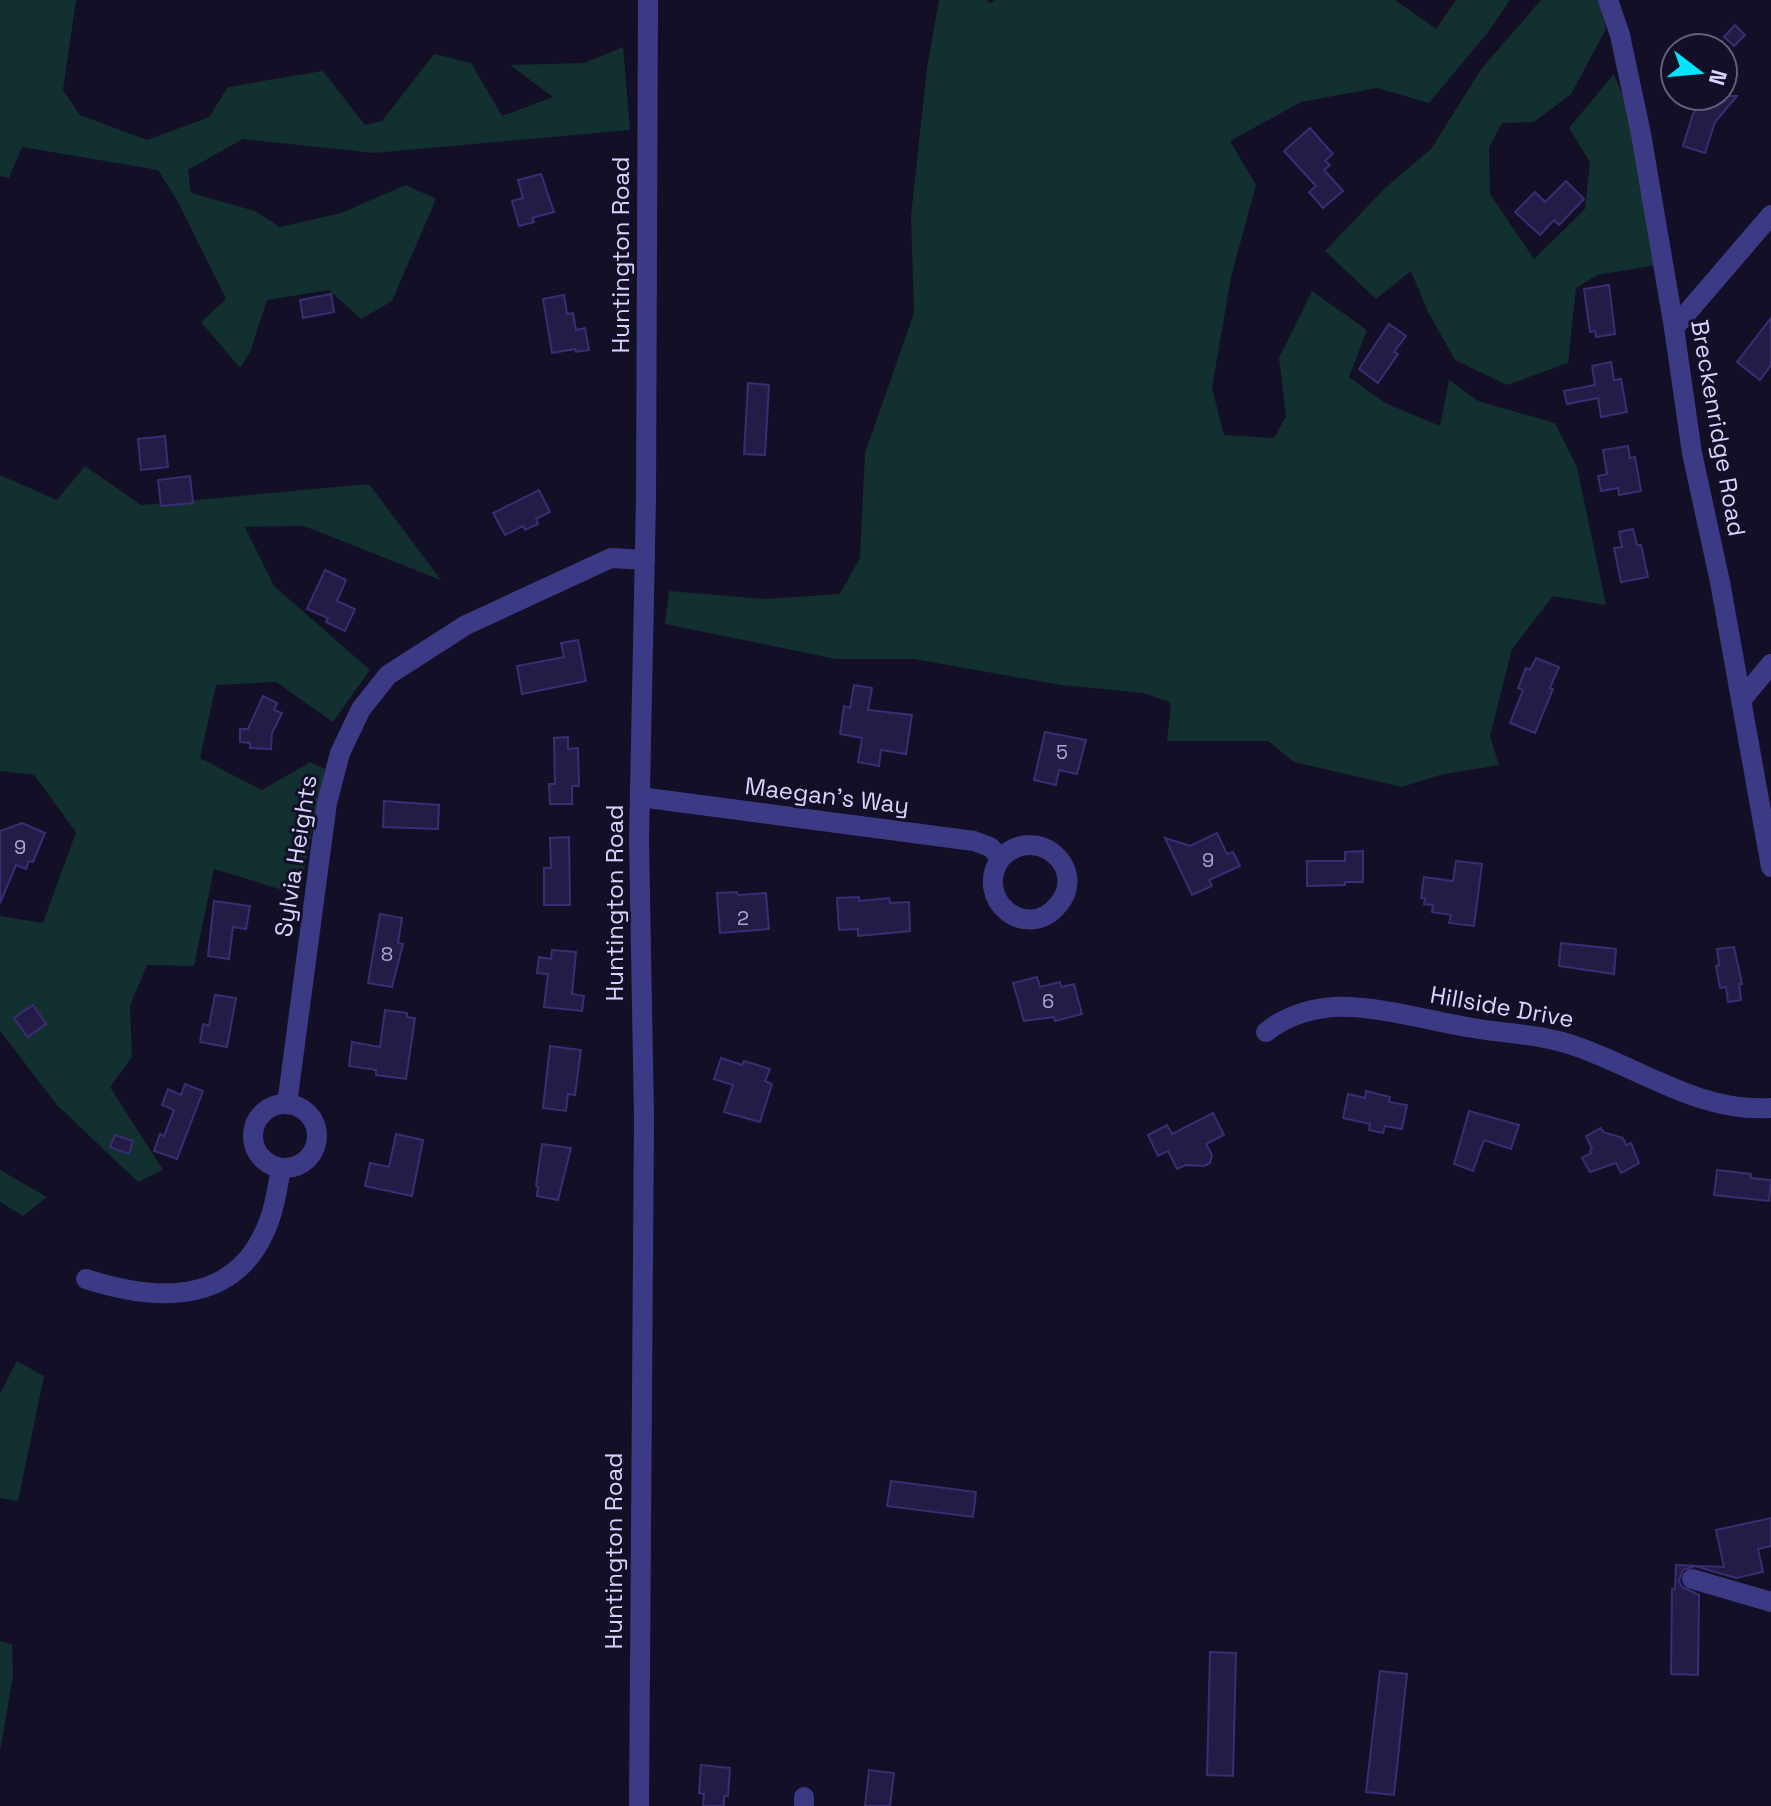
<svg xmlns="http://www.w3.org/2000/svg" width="1771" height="1806" viewBox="0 0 1771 1806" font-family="'Space Grotesk',sans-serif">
<rect width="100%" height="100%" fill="#130f26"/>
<g fill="#12302f">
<path d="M 0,0 L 76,0 L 63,90 L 80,115 L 147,140 L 209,117 L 228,87 L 323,71 L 365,125 L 382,121 L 434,54 L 471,63 L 502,116 L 553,97 L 510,65 L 584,63 L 623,47 L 630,130 L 374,153 L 243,139 L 188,170 L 191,193 L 255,211 L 280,227 L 341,213 L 406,185 L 436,199 L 392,301 L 361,319 L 329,290 L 267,300 L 250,352 L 240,368 L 201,322 L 226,299 L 177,200 L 158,170 L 22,147 L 9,178 L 0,176 Z"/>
<path d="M 939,0 L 986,0 L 990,3 L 995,0 L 1395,0 L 1436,29 L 1456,0 L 1510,0 L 1488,32 L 1429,103 L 1377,88 L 1301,102 L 1230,141 L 1256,185 L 1231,277 L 1212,388 L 1224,435 L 1274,438 L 1286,416 L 1279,358 L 1312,291 L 1367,330 L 1349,377 L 1385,403 L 1440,426 L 1449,380 L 1478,401 L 1555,423 L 1577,467 L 1606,605 L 1553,596 L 1512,649 L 1490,736 L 1499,765 L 1440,775 L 1402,787 L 1294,762 L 1268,741 L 1167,741 L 1171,703 L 1144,693 L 1061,685 L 914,659 L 836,659 L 665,624 L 669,591 L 765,599 L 840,594 L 860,558 L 865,453 L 914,313 L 911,216 L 927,68 Z"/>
<path d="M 1541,0 L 1599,0 L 1606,29 L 1571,94 L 1534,122 L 1502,123 L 1489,147 L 1490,194 L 1534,259 L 1585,209 L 1590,162 L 1569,128 L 1614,74 L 1631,118 L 1656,265 L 1597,275 L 1576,288 L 1568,363 L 1507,385 L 1455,360 L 1428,312 L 1411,271 L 1376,299 L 1325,251 L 1385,188 L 1431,149 L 1482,68 Z"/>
<path d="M 85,466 L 141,505 L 369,484 L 441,580 L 304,526 L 245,527 L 274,586 L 370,670 L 333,722 L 276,682 L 216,685 L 200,758 L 262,790 L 310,762 L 325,769 L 299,895 L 214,869 L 194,966 L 147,965 L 130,1006 L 132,1057 L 110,1087 L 163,1170 L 138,1182 L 57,1105 L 0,1031 L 0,916 L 43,923 L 76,832 L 34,775 L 0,771 L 0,475 L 57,500 Z"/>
<path d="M 0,1170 L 47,1197 L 23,1216 L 0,1202 Z"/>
<path d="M 17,1361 L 44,1376 L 18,1501 L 0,1498 L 0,1394 Z"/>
<path d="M 0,1641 L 12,1644 L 13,1676 L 0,1752 Z"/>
</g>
<g fill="#241b47" stroke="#3b2d73" stroke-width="2">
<path d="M 1735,25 L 1745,35 L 1734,46 L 1724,37 Z"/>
<path d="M 1707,96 L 1737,96 L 1715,122 L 1705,153 L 1683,146 L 1693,114 Z"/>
<path d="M 1310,128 L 1333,154 L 1325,161 L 1330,165 L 1324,170 L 1343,191 L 1323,208 L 1309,192 L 1316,186 L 1284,151 Z"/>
<path d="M 541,174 L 554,212 L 532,218 L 534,222 L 519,226 L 512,201 L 523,198 L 518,180 Z"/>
<path d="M 1566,181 L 1584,199 L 1559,225 L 1554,220 L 1540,235 L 1515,212 L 1535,192 L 1545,202 Z"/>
<path d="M 1609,285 L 1615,334 L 1596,337 L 1595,331 L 1590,332 L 1584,289 Z"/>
<path d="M 331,294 L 334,312 L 303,318 L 300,300 Z"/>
<path d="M 564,295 L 567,314 L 573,313 L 576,330 L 585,328 L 589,350 L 576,352 L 575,349 L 552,353 L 543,299 Z"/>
<path d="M 1771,318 L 1771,365 L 1760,380 L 1737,362 Z"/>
<path d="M 1389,324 L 1406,336 L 1394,352 L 1398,354 L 1378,383 L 1359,369 Z"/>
<path d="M 1611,362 L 1614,380 L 1621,379 L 1627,412 L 1601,417 L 1598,398 L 1567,404 L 1564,391 L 1595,385 L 1592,366 Z"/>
<path d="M 748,383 L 769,385 L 765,455 L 744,454 Z"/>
<path d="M 165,436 L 168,467 L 141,470 L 138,439 Z"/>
<path d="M 1628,446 L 1630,458 L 1635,457 L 1641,491 L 1619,495 L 1618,488 L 1601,491 L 1598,476 L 1607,474 L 1603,450 Z"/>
<path d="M 190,476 L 193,503 L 161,506 L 158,480 Z"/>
<path d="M 539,490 L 550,512 L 536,519 L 538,524 L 525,530 L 523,526 L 505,535 L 493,513 Z"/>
<path d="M 1633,529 L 1637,545 L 1641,545 L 1648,577 L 1621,582 L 1614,548 L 1622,547 L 1619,532 Z"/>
<path d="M 325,570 L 346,580 L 337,601 L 355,609 L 345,631 L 326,622 L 328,618 L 307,609 Z"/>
<path d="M 578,640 L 586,681 L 522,694 L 517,666 L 564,657 L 561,643 Z"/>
<path d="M 1536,658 L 1559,667 L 1550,688 L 1553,689 L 1535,733 L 1510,723 L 1523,690 L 1518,688 L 1526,668 L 1530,670 Z"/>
<path d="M 854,685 L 872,688 L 868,710 L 912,715 L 906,754 L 881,750 L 879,766 L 858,762 L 862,738 L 840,734 L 844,706 L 850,708 Z"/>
<path d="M 263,696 L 277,703 L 274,710 L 282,713 L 272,733 L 271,749 L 250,748 L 250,743 L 240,742 L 240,729 L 248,729 Z"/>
<path d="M 1045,732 L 1086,740 L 1077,774 L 1059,770 L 1056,785 L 1034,780 Z"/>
<path d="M 568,737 L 568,749 L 578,748 L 579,786 L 572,786 L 572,804 L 550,804 L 549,784 L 555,784 L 554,738 Z"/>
<path d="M 384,801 L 439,805 L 438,829 L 383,827 Z"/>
<path d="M 22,823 L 45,833 L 33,862 L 29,861 L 26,869 L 16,865 L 0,903 L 0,831 Z"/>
<path d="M 1217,833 L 1227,854 L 1233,852 L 1240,866 L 1209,880 L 1212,886 L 1192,895 L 1165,838 L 1190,846 Z"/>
<path d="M 569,837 L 570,905 L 544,905 L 544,868 L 551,868 L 550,838 Z"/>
<path d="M 1363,851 L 1363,882 L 1345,882 L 1345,885 L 1307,886 L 1307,861 L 1345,861 L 1345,852 Z"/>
<path d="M 1456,861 L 1482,864 L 1474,926 L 1449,923 L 1451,915 L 1432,912 L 1433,905 L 1424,904 L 1425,898 L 1421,898 L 1424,877 L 1453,881 Z"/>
<path d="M 737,892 L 738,895 L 766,893 L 769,929 L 720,933 L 717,893 Z"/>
<path d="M 859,897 L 859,901 L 889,898 L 890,903 L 909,902 L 910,931 L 858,936 L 858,929 L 839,930 L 837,898 Z"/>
<path d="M 214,901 L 250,906 L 246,929 L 233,927 L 229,959 L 208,956 Z"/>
<path d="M 380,914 L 402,918 L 398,943 L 403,944 L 392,987 L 368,983 Z"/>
<path d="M 1561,943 L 1616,949 L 1614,974 L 1559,966 Z"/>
<path d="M 1734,947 L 1742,984 L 1739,984 L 1741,1000 L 1728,1002 L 1726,987 L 1720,988 L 1716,966 L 1719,965 L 1717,949 Z"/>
<path d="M 552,950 L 576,952 L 572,994 L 584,996 L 582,1011 L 544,1007 L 548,974 L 537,973 L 539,957 L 551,959 Z"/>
<path d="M 1037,977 L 1040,987 L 1060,982 L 1061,987 L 1074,984 L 1082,1014 L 1055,1021 L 1054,1017 L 1024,1021 L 1013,983 Z"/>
<path d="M 215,995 L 236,998 L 227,1047 L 200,1042 L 203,1024 L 209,1026 Z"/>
<path d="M 33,1005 L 46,1024 L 28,1037 L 14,1018 Z"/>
<path d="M 385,1010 L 407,1013 L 407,1017 L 415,1018 L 406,1079 L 376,1075 L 376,1070 L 349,1066 L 352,1042 L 380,1047 Z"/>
<path d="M 550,1046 L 581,1050 L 575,1095 L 568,1094 L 566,1111 L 543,1108 Z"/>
<path d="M 721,1058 L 742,1065 L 744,1061 L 770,1069 L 765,1081 L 772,1084 L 760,1122 L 724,1112 L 733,1085 L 714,1079 Z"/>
<path d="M 185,1084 L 203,1091 L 177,1159 L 154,1151 L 160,1134 L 164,1136 L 174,1110 L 162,1105 L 168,1089 L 181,1095 Z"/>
<path d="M 1366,1091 L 1390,1097 L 1389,1102 L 1407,1105 L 1402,1129 L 1385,1126 L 1383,1133 L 1369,1130 L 1370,1124 L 1343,1118 L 1348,1094 L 1365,1098 Z"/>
<path d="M 1469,1111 L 1519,1125 L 1511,1149 L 1484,1140 L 1473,1171 L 1454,1164 Z"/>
<path d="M 1213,1113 L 1224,1135 L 1206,1144 L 1212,1155 L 1210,1163 L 1204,1166 L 1186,1165 L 1177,1169 L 1168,1151 L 1158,1156 L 1148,1135 L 1167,1125 L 1172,1134 Z"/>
<path d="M 1601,1128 L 1603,1132 L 1623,1138 L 1626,1145 L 1631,1143 L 1639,1163 L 1621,1173 L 1616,1163 L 1590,1172 L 1582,1158 L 1591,1153 L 1590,1150 L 1592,1149 L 1586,1136 Z"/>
<path d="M 396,1134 L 423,1140 L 412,1196 L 365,1186 L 370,1163 L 389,1167 Z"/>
<path d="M 115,1135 L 133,1141 L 129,1154 L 110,1147 Z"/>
<path d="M 542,1144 L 571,1148 L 558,1200 L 537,1196 L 538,1187 L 536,1186 Z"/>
<path d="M 1717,1170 L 1751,1174 L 1751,1178 L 1771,1180 L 1769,1201 L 1714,1195 Z"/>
<path d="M 891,1481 L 976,1492 L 973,1517 L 887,1506 Z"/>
<path d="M 1771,1518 L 1771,1546 L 1758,1549 L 1763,1572 L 1736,1578 L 1695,1566 L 1683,1570 L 1679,1581 L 1682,1587 L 1699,1595 L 1698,1675 L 1671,1674 L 1672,1589 L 1675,1589 L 1676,1565 L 1724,1567 L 1716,1530 Z"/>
<path d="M 1210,1652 L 1236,1653 L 1233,1776 L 1207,1775 Z"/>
<path d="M 1380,1671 L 1407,1674 L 1394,1795 L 1366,1792 Z"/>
<path d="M 701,1765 L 730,1768 L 728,1796 L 724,1796 L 724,1806 L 703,1806 L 704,1794 L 699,1793 Z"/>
<path d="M 869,1770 L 894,1773 L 890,1806 L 865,1806 Z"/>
</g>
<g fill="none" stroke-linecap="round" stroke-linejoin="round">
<g stroke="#3d3a85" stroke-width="20">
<path d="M 1608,0 L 1620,35 L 1641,134 L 1674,328 L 1692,453 L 1720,582 L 1771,867"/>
<path d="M 1674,328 L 1771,215"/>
<path d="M 1742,699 L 1771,664"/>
<path d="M 640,797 L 974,841 L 990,847 L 1001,858 C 1037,822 1089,869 1058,905 C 1027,943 972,899 1001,858"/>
<path d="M 1266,1032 C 1286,1016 1308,1009 1334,1007 C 1376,1005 1430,1021 1473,1028 C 1507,1034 1542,1034 1575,1046 C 1640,1068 1700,1113 1771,1108"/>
<path d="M 287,1104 L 327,803 L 340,753 L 361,709 L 388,675 L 466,625 L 611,558 L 645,560"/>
<circle cx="285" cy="1136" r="32"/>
<path d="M 86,1279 C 151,1300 230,1307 264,1233 C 274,1213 277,1190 281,1168"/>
<path d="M 1692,1579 L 1771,1602"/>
<path d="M 639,1806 L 644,1117 L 639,840 L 646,498 L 648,0"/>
<path d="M 804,1806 L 804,1797"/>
</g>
</g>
<g text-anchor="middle" stroke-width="6" stroke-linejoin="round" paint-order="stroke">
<g font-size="20" fill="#aca6d1">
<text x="1062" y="759">5</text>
<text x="20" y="854">9</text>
<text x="1208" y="867">9</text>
<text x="743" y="925">2</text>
<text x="387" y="961">8</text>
<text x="1048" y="1008">6</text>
</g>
<g font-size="24" fill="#d9d4ff" stroke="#130f26">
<text transform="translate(621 255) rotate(-90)" y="8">Huntington Road</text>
<text transform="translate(1718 428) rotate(80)" y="8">Breckenridge Road</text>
<text transform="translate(827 796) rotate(7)" y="8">Maegan's Way</text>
<text transform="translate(296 856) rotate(-81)" y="8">Sylvia Heights</text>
<text transform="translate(615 903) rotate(-90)" y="8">Huntington Road</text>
<text transform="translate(1502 1007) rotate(10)" y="8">Hillside Drive</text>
<text transform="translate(614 1551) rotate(-90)" y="8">Huntington Road</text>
</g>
</g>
<g transform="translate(1699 72) rotate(106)"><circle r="38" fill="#130f26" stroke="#625e7d" stroke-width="2"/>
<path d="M0-6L14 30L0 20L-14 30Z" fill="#00e5ff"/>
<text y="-12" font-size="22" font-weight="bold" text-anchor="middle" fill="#d9d4ff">N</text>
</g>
</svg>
